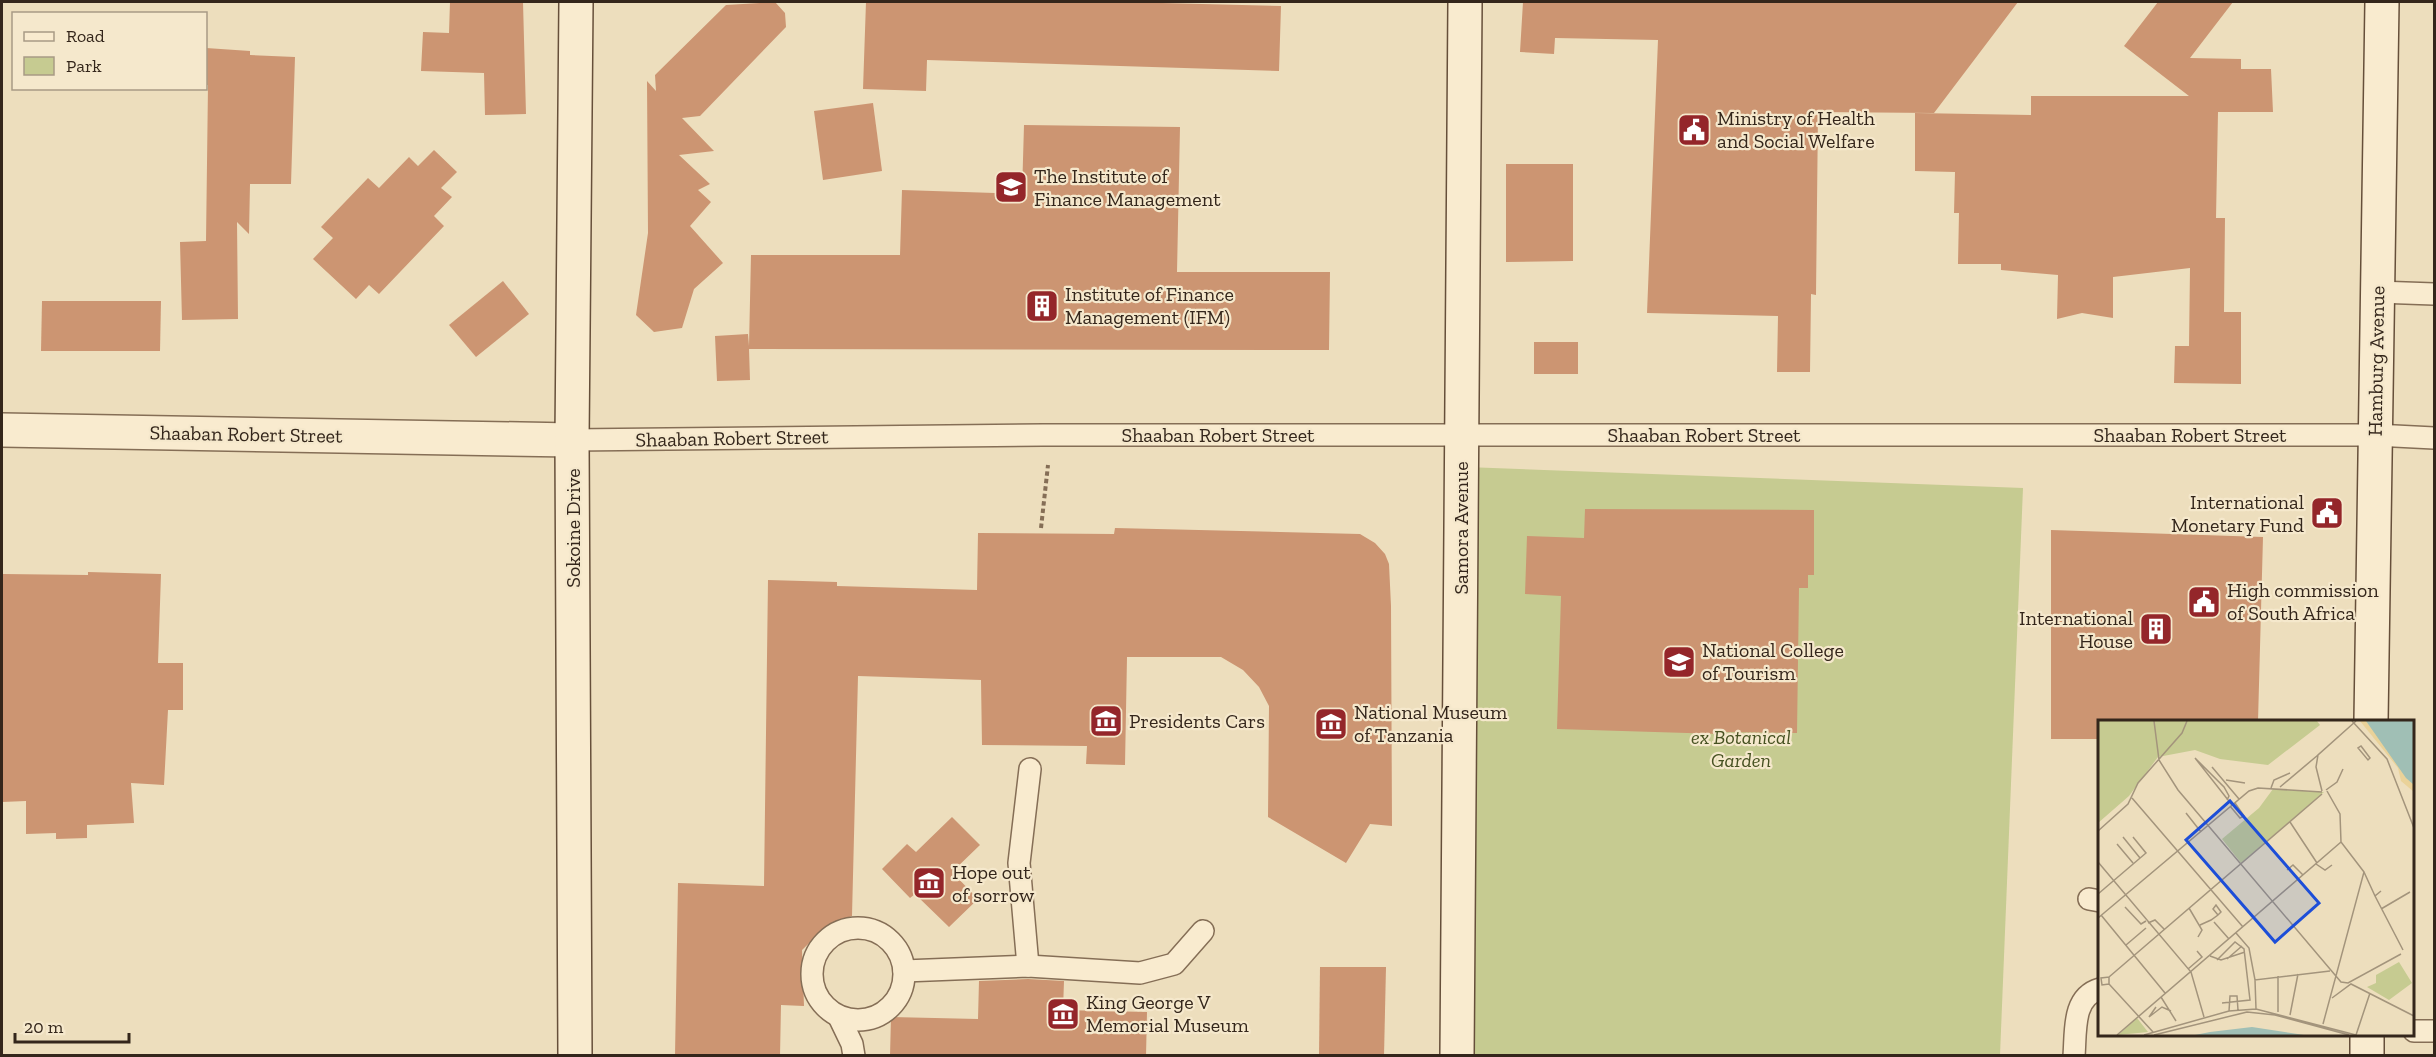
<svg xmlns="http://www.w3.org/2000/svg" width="2436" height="1057" viewBox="0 0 2436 1057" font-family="'Zilla Slab',serif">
<rect width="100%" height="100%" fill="#eddebd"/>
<path fill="#c6cb91" d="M 1466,467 L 2023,488 L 2000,1055 L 1474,1055 Z"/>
<g fill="#cc9572">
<path d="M 450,2 L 523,2 L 526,114 L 485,115 L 484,73 L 421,71 L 423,32 L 449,33 Z"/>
<path d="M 775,2 L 785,13 L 786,27 L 700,116 L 682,118 L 714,151 L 679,155 L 710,184 L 698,190 L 711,202 L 690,226 L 723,263 L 694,289 L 682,328 L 654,332 L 636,315 L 648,233 L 647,81 L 656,91 L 655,75 L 726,5 Z"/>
<path d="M 866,2 L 1122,2 L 1281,6 L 1279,71 L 927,60 L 926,91 L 863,89 Z"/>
<path d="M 1523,2 L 2018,2 L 1934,113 L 1818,112 L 1816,295 L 1811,294 L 1810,372 L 1777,372 L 1778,316 L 1647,313 L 1658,40 L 1555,38 L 1554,54 L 1520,52 Z"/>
<path d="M 2158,2 L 2233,2 L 2190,58 L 2241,59 L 2241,69 L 2271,69 L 2273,112 L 2218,112 L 2216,218 L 2225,218 L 2224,312 L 2241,312 L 2241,384 L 2174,383 L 2175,346 L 2189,346 L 2190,268 L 2113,277 L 2113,318 L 2082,313 L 2057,319 L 2058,275 L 2001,270 L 2001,264 L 1958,264 L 1959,213 L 1954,213 L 1955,172 L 1915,171 L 1915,113 L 2031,115 L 2031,96 L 2189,96 L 2124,46 Z"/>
<path d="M 206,48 L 250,51 L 250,55 L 295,57 L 291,184 L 250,184 L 249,234 L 237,222 L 238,319 L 182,320 L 180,242 L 206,241 L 208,85 L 206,85 Z"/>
<path d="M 873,103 L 882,171 L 823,180 L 814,111 Z"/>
<path d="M 1024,125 L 1180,127 L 1177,272 L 1330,272 L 1329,350 L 749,349 L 750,380 L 717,381 L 715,336 L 748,334 L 749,346 L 751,255 L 900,255 L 902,190 L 1022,194 Z"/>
<path d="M 434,150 L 457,172 L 441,188 L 452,197 L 434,216 L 444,226 L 379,294 L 369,285 L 356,299 L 313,259 L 333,238 L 321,227 L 368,178 L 379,188 L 409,157 L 418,166 Z"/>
<path d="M 1506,164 L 1573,164 L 1573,261 L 1506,262 Z"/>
<path d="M 503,281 L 529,314 L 476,357 L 449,325 Z"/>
<path d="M 42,301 L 161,301 L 160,351 L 41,351 Z"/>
<rect x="1534" y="342" width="44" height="32"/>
<path d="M 1585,509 L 1814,510 L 1814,575 L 1808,575 L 1808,588 L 1799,588 L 1797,733 L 1720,732 L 1720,734 L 1557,729 L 1561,596 L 1525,594 L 1527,536 L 1584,538 Z"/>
<path d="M 1115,528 L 1360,534 L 1375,543 L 1385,554 L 1389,564 L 1391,606 L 1392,826 L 1370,824 L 1346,863 L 1268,817 L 1269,706 L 1259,687 L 1243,670 L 1221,657 L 1127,657 L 1125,765 L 1086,764 L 1087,746 L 982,745 L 981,680 L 858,676 L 852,916 L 828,925 L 802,950 L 804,1006 L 781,1005 L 780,1056 L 675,1056 L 678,883 L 764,886 L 768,580 L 837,582 L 837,586 L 977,590 L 978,533 L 1114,534 Z"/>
<path d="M 2051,530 L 2263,537 L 2258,721 L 2100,721 L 2100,739 L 2051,739 Z"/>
<path d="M 88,572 L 161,574 L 158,663 L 183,663 L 183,710 L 168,710 L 164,785 L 131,783 L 134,823 L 87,825 L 87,838 L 56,839 L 56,833 L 26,834 L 26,801 L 2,802 L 3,574 L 88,575 Z"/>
<path d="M 952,817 L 980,845 L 952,872 L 978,899 L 949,927 L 915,894 L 910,898 L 882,869 L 907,844 L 916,852 Z"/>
<path d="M 1320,967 L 1386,967 L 1384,1056 L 1319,1056 Z"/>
<path d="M 1028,979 L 1064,981 L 1063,1010 L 1147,1012 L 1146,1056 L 890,1056 L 891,1017 L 978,1019 L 979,981 Z"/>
</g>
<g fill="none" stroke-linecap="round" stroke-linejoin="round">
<g stroke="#856e56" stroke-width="24">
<g id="lane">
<path d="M 2377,292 L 2434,294"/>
<path d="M 572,440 L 1043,435 L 2375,435 L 2434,438"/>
<path d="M 2089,899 L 2100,901"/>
<circle cx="858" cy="974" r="46"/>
<path d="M 1028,966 L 1019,863 L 1030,769"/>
<path d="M 904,971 L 1028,966 L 1140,973 L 1174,964 L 1203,931"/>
<path d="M 839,1017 L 852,1044 L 854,1056"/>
<path d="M 2414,1031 L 2434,1031"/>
<path d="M 2074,1056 C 2076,1031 2072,997 2100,989"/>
</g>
</g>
<g stroke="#856e56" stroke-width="36">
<path id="street" d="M 2,430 L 572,440"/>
</g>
<g stroke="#664f3a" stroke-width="36">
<g id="secondary">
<path d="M 2371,721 L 2382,2"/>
<path d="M 575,1056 L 572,440 L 576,2"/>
<path d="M 1457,1056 L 1465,2"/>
<path d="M 2367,1056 L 2367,1034"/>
</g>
</g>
<path stroke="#856e56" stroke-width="4" stroke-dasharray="4.5 3" stroke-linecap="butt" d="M 1041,528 L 1048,465"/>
<use href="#lane" stroke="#f9ebcf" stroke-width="21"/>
<use href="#street" stroke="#f9ebcf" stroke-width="33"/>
<use href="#secondary" stroke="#f9ebcf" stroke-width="33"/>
</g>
<defs>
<g id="civic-square" transform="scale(1.725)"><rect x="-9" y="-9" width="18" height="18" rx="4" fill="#94262a" stroke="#f5e8cc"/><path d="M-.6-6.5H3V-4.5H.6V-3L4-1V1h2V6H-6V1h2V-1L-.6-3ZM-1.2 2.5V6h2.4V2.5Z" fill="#fff"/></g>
<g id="university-square" transform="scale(1.725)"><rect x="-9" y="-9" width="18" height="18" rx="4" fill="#94262a" stroke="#f5e8cc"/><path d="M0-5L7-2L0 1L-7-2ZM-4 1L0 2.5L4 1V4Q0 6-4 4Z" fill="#fff"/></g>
<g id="building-square" transform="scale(1.725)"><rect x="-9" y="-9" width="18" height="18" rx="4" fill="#94262a" stroke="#f5e8cc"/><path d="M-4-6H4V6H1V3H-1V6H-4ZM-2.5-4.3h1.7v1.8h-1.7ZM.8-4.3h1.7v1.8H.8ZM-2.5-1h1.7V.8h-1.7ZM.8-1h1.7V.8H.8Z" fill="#fff"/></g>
<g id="museum-square" transform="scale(1.725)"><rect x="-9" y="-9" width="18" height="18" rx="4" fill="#94262a" stroke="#f5e8cc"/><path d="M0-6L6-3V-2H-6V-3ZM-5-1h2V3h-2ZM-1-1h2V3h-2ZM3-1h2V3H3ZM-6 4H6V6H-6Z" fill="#fff"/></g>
</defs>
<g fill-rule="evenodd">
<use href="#civic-square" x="1694" y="130"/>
<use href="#university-square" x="1011" y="187"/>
<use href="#building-square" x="1042" y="306"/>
<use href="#civic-square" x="2327" y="513"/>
<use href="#civic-square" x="2204" y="602"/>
<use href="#building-square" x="2156" y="629"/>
<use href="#university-square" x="1679" y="662"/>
<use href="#museum-square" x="1106" y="721"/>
<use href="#museum-square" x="1331" y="724"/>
<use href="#museum-square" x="929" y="883"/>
<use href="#museum-square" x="1063" y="1014"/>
</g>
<g text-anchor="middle" stroke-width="4.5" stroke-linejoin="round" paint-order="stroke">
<g font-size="20" fill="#34261b" stroke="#f5e8cc" text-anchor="start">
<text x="1717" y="125">Ministry of Health<tspan x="1717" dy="23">and Social Welfare</tspan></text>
<text x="1034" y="183">The Institute of<tspan x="1034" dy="23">Finance Management</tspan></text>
<text x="1065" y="301">Institute of Finance<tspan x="1065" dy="23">Management (IFM)</tspan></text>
<text x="2304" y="509" text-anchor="end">International<tspan x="2304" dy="23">Monetary Fund</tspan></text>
<text x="2227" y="597">High commission<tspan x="2227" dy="23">of South Africa</tspan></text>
<text x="2133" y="625" text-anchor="end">International<tspan x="2133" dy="23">House</tspan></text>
<text x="1702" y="657">National College<tspan x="1702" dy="23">of Tourism</tspan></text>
<text x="1354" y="719">National Museum<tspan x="1354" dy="23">of Tanzania</tspan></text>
<text x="1129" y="728">Presidents Cars</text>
<text x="952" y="879">Hope out<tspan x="952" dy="23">of sorrow</tspan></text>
<text x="1086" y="1009">King George V<tspan x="1086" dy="23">Memorial Museum</tspan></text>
</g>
<g font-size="20" fill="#34261b" stroke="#f5e8cc">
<text transform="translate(2376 361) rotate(-89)" y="7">Hamburg Avenue</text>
<text transform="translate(246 434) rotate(1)" y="7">Shaaban Robert Street</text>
<text x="1218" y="442">Shaaban Robert Street</text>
<text x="1704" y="442">Shaaban Robert Street</text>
<text x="2190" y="442">Shaaban Robert Street</text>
<text transform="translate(732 438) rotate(-1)" y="7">Shaaban Robert Street</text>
<text transform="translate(573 528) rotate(-90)" y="7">Sokoine Drive</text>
<text transform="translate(1461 528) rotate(-90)" y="7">Samora Avenue</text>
</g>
<g font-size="20" font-style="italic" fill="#465121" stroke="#f5e8cc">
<text x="1741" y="744">ex Botanical<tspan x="1741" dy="23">Garden</tspan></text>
</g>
</g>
<g transform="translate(2098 720)">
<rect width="316" height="316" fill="#eddebd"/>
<path d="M 0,1 L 219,1 L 222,5 L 170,45 L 122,39 L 97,30 L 60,37 L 31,76 L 0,103 ZM 175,69 L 226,72 L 143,143 L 124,119 L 161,88 ZM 301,242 L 314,263 L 291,280 L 269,267 L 278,263 L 278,255 ZM 39,298 L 50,312 L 20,315 Z" fill="#c6cb91"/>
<path d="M 262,1 L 268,1 L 291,30 L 316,65 L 316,72 L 303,61 L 300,48 Z" fill="#ead299"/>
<path d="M 268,1 L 316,1 L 316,65 L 308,58 ZM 154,307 L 206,315 L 97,315 L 112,312 Z" fill="#a0bfb5"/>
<path fill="none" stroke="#a3947c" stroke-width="1.5" d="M 56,1 L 61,40 L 80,70 L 243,262 L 250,263 L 303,234M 254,1 L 289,39 L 316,108M 263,26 L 272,38 L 270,40 L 260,28 ZM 97,38 L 134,85M 97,38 L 126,67 L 131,76 L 129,80M 114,47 L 141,79M 128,60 L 147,63M 182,67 L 220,35M 173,68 L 176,60 L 192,53M 228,70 L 239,62 L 245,49M 224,71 L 218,47 L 220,35 L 258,1M 34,78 L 145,207M 132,86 L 142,98 L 146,96 L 137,83M 88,93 L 103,112M 192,102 L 219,143M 0,111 L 30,84 L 40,63 L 84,13 L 89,1M 25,117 L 42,138M 19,124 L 35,143M 0,142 L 93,252 L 106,297M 218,144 L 227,150 L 234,145M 189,150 L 195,145 L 205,155M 266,152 L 277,176M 283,171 L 277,176 L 305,230M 0,174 L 48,133 L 35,117M 27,187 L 43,204 L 48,201M 91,188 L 104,210 L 100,217M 283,189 L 312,172M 3,195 L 67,273M 0,198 L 151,71 L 160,68 L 224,72M 116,202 L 131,219M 50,203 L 57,200 L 66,209M 102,205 L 113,200 L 120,195 L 123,192 L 118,185 L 115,189 L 120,195M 138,213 L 151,228 L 157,260 L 232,251M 28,225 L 48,208M 112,236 L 123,240 L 147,232M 129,239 L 144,226M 119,240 L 137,222 L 146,229 L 152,280 L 124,283M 90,249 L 104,237 L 99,231M 11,257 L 224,74M 157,260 L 158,289M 11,264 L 4,265 L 3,258 L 11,257 L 11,264 L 55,312M 63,277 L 78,301M 234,278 L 253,264 L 316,296M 58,287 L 51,297 L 64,287 L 73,291M 131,291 L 132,276 L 139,276 L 140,290M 180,292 L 180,256M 192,295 L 200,254M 225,304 L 266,152 L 243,122 L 242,94 L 229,71M 19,315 L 243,122M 46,315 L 131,291 L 158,289 L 258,315 L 272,273M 56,315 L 149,292 L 177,295 L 251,315"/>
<path fill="#1d4ed8" fill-opacity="0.15" stroke="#1d4ed8" stroke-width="3" d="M 132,81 L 221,183 L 177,222 L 88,120 Z"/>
<rect width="316" height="316" fill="none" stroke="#34261b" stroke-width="3"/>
</g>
<rect width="2436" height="1057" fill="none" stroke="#34261b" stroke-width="6"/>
<rect x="12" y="12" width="195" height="78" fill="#f5e8cc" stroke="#a89a85" stroke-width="1.5"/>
<rect x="24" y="32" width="30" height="9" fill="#f9ebcf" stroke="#a89a85" stroke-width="1.5"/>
<text x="66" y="42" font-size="18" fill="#34261b">Road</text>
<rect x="24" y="57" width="30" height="18" fill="#c6cb91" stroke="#a89a85" stroke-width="1.5"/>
<text x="66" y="72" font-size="18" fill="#34261b">Park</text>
<path d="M15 1033v9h114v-9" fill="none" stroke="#34261b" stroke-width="3"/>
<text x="24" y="1033" font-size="18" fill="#34261b" stroke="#f5e8cc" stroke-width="4.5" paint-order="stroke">20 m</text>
</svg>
